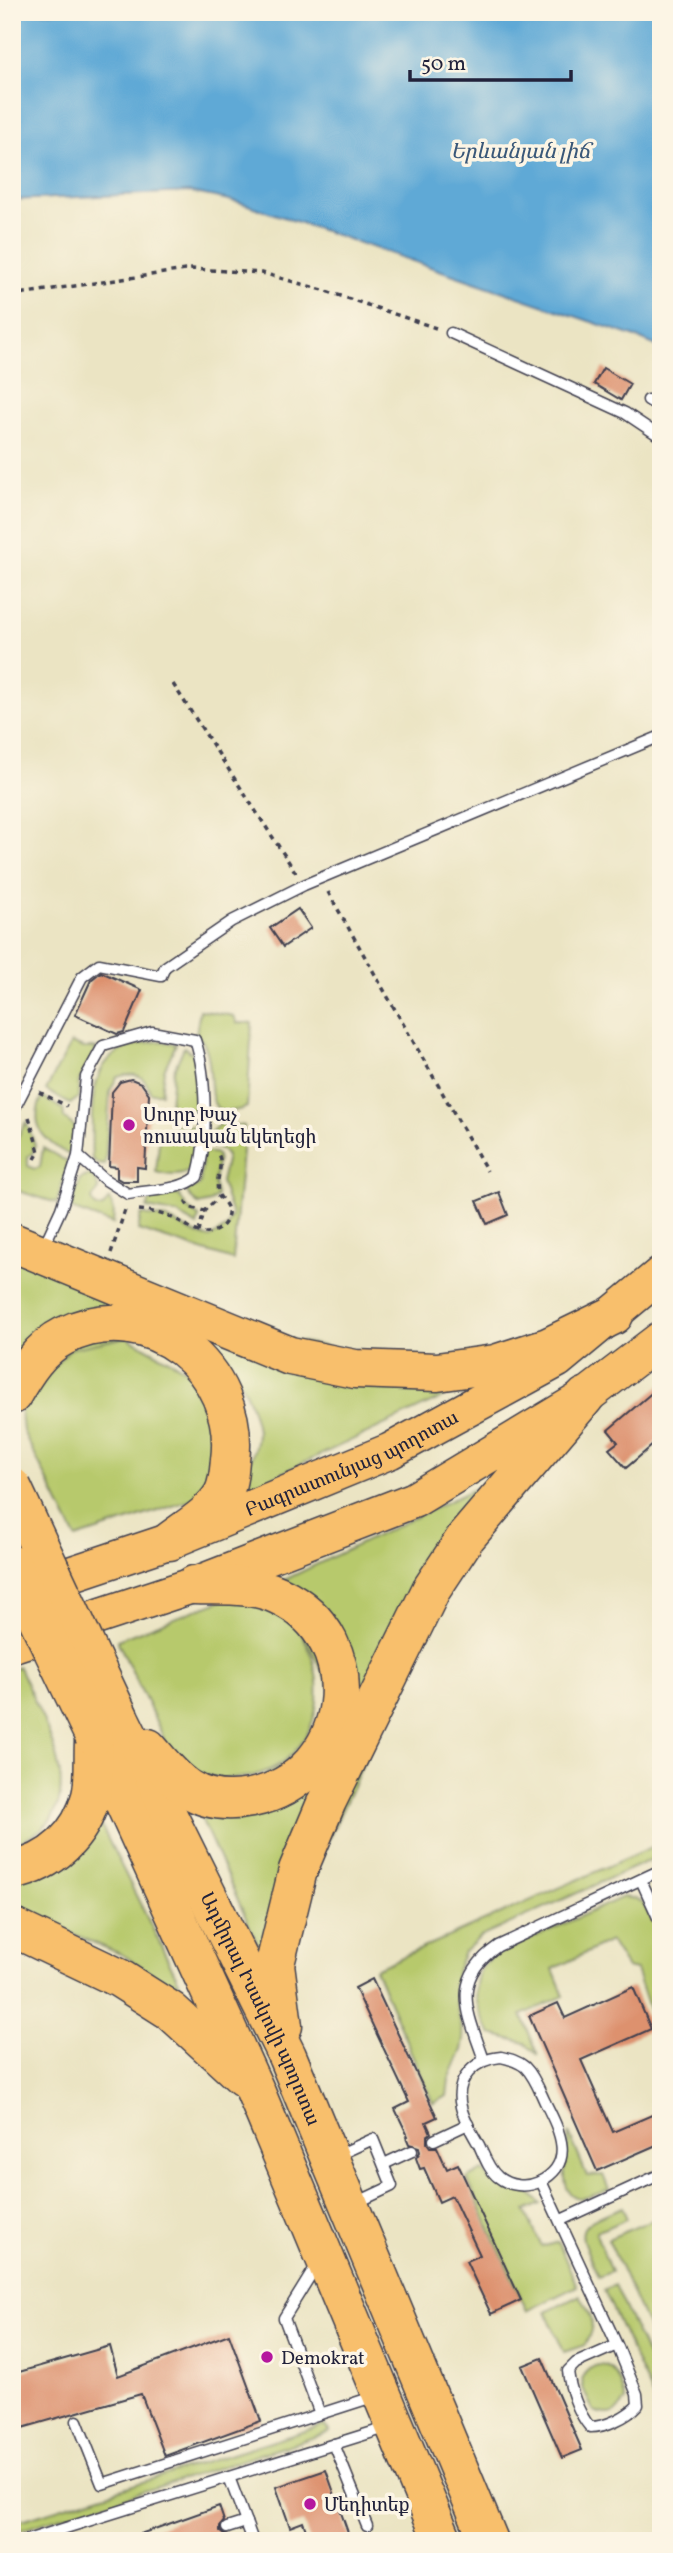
<svg xmlns="http://www.w3.org/2000/svg" width="673" height="2553" viewBox="0 0 673 2553" font-family="Vollkorn,'Noto Serif Armenian',serif">
<rect width="100%" height="100%" fill="#fcf5e5"/>
<filter id="ink" filterUnits="userSpaceOnUse"><feTurbulence type="fractalNoise" baseFrequency=".0143" numOctaves="2"/><feDisplacementMap in="SourceGraphic" scale="14" xChannelSelector="R" yChannelSelector="G"/><feConvolveMatrix kernelMatrix="1 2 1 2 8 2 1 2 1" color-interpolation-filters="sRGB"/></filter>
<filter id="wash" filterUnits="userSpaceOnUse"><feTurbulence type="fractalNoise" baseFrequency=".00686" numOctaves="4" result="noise"/><feDisplacementMap in="SourceGraphic" scale="28" xChannelSelector="R" yChannelSelector="G"/><feGaussianBlur stdDeviation="1.57" result="paint"/><feColorMatrix in="noise" values="0 0 0 0 0 0 0 0 0 0 0 0 0 0 0 0 0 1.4 0 .05"/><feComposite in="paint" operator="in"/></filter>
<g filter="url(#wash)">
<rect width="100%" height="100%" fill="#ebe4c3"/>
<g fill="#b7c96c" stroke="#6c7654" stroke-width="2">
<path d="M 200,1010 L 234,1016 L 237,1023 L 252,1023 L 247,1107 C 188,1130 227,1059 196,1034 Z"/>
<path d="M 161,1041 L 176,1044 L 164,1070 L 161,1093 L 151,1093 C 144,1074 136,1072 117,1077 L 110,1091 L 105,1165 L 98,1164 L 92,1159 C 91,1144 92,1129 92,1114 C 94,1064 110,1045 161,1041 Z"/>
<path d="M 71,1043 L 83,1048 L 97,1048 L 79,1081 L 78,1098 L 70,1104 L 46,1090 Z"/>
<path d="M 184,1047 L 195,1055 L 197,1062 L 199,1111 L 177,1112 L 170,1104 L 173,1072 Z"/>
<path d="M 42,1097 L 63,1109 L 64,1118 L 75,1127 L 69,1155 C 44,1141 29,1127 42,1097 Z"/>
<path d="M 26,1122 L 35,1145 L 32,1154 L 28,1156 L 28,1166 L 34,1169 L 40,1167 L 43,1148 L 68,1162 L 57,1203 L 12,1189 L 12,1147 Z"/>
<path d="M 220,1124 L 244,1126 L 233,1260 L 138,1230 L 141,1215 L 144,1215 L 167,1219 L 196,1234 L 210,1238 L 227,1227 L 232,1215 L 221,1182 L 227,1156 L 222,1150 L 210,1146 L 211,1132 Z"/>
<path d="M 176,1125 L 197,1127 C 197,1160 197,1184 156,1172 L 160,1132 L 171,1129 Z"/>
<path d="M 203,1152 L 214,1153 L 218,1156 L 214,1183 L 217,1196 L 210,1202 L 199,1205 L 190,1197 L 186,1190 L 200,1185 Z"/>
<path d="M 90,1175 L 96,1181 L 99,1190 L 92,1198 L 94,1205 L 99,1208 L 103,1207 L 109,1199 L 114,1210 L 113,1224 L 71,1209 L 80,1179 Z"/>
<path d="M 162,1193 L 179,1195 L 188,1209 L 199,1217 L 197,1226 L 178,1214 L 147,1208 L 151,1199 Z"/>
<path d="M 12,1255 L 155,1312 L 482,1379 L 235,1495 C 243,1476 256,1454 257,1433 C 257,1423 252,1410 249,1401 C 232,1357 205,1342 164,1324 L 12,1369 Z"/>
<path d="M 127,1337 L 196,1375 L 216,1431 L 206,1495 L 76,1538 L 23,1431 L 21,1411 L 29,1392 L 70,1349 Z"/>
<path d="M 516,1469 L 484,1500 L 269,1969 L 195,1805 L 211,1812 L 347,1721 L 278,1583 Z"/>
<path d="M 232,1596 C 244,1600 278,1607 287,1616 C 322,1651 330,1715 294,1752 C 263,1784 210,1787 176,1760 C 169,1755 165,1741 161,1732 C 147,1702 132,1671 117,1640 Z"/>
<path d="M 19,1667 C 43,1723 103,1816 12,1844 L 12,1669 Z"/>
<path d="M 94,1811 L 186,1996 L 123,1955 L 12,1908 L 12,1882 Z"/>
<path d="M 661,1843 L 661,1855 L 480,1937 L 464,1952 L 457,1968 L 454,1986 L 455,1999 L 464,2039 L 462,2050 L 449,2079 L 447,2096 L 433,2103 L 375,1969 Z"/>
<path d="M 623,1897 L 636,1899 L 643,1903 L 661,1937 L 661,2014 L 652,2017 L 636,1970 L 627,1968 L 610,1941 L 553,1969 L 564,1996 L 522,2015 L 538,2055 L 525,2043 L 491,2034 C 476,2010 466,1979 491,1957 Z"/>
<path d="M 569,2133 L 587,2176 L 603,2175 L 609,2190 C 601,2192 591,2197 583,2198 C 554,2199 568,2151 569,2133 Z"/>
<path d="M 482,2170 L 494,2183 L 531,2194 L 541,2204 L 525,2211 L 542,2247 L 558,2242 L 577,2286 L 527,2311 L 467,2179 Z"/>
<path d="M 622,2207 L 627,2219 L 598,2231 L 596,2234 L 611,2272 L 598,2277 C 578,2227 569,2229 622,2207 Z"/>
<path d="M 661,2216 L 661,2357 L 608,2239 Z"/>
<path d="M 615,2285 L 654,2371 L 661,2369 L 661,2410 L 659,2411 L 604,2290 Z"/>
<path d="M 580,2295 C 592,2316 597,2322 585,2345 L 564,2352 L 546,2312 Z"/>
<path d="M 598,2365 C 618,2365 621,2384 626,2401 C 617,2414 609,2417 594,2411 C 584,2393 572,2373 598,2365 Z"/>
<path d="M 324,2425 L 330,2432 L 12,2533 L 12,2523 Z"/>
</g>
<path fill="#5ea9d6" stroke="#406688" stroke-width="2" d="M 12,12 L 661,12 L 661,348 L 636,337 L 239,202 L 190,192 L 12,200 Z"/>
<g id="blocks">
<g fill="#dd916e">
<path d="M 603,368 L 630,384 L 621,400 L 594,384 Z"/>
<path d="M 298,909 L 311,928 L 283,947 L 270,928 Z"/>
<path d="M 101,972 L 142,990 L 124,1032 L 117,1034 L 75,1015 L 91,980 Z"/>
<path d="M 131,1079 L 141,1083 L 149,1094 L 145,1168 L 137,1167 L 137,1181 L 122,1181 L 117,1178 L 117,1167 L 109,1166 L 112,1092 L 120,1082 Z"/>
<path d="M 499,1192 L 508,1215 L 487,1224 L 477,1201 Z"/>
<path d="M 661,1385 L 661,1438 L 626,1468 L 609,1449 L 618,1442 L 608,1430 Z"/>
<path d="M 372,1979 L 437,2117 L 426,2122 L 431,2133 L 427,2136 L 427,2143 L 430,2147 L 437,2147 L 447,2169 L 458,2164 L 521,2300 L 491,2314 L 466,2261 L 480,2255 L 452,2196 L 439,2202 L 424,2168 L 420,2169 L 416,2158 L 420,2152 L 419,2147 L 409,2144 L 406,2137 L 408,2136 L 395,2109 L 409,2102 L 355,1988 Z"/>
<path d="M 633,1987 L 651,2029 L 581,2060 L 613,2132 L 661,2111 L 661,2143 L 597,2171 L 529,2016 L 558,2003 L 565,2018 Z"/>
<path d="M 229,2334 L 261,2421 L 165,2456 L 141,2394 L 12,2431 L 12,2374 L 110,2346 L 118,2376 Z"/>
<path d="M 542,2358 L 582,2450 L 562,2458 L 522,2366 Z"/>
<path d="M 326,2470 L 351,2541 L 310,2541 L 303,2522 L 290,2527 L 276,2487 Z"/>
<path d="M 219,2506 L 224,2521 L 220,2526 L 220,2531 L 225,2535 L 229,2536 L 231,2541 L 129,2541 L 129,2538 Z"/>
</g>
</g>
</g>
<g filter="url(#ink)">
<use href="#blocks" fill-opacity="0" stroke="#403f4f" stroke-width="2"/>
<g fill="none" stroke-linecap="round" stroke-linejoin="round">
<g stroke="#403f4f" stroke-width="13">
<g id="lane">
<path d="M 451,333 L 625,413 L 661,437"/>
<path d="M 648,400 L 661,408"/>
<path d="M 12,1113 L 82,977 L 99,964 L 161,976 L 165,967 L 232,921 L 304,885 L 661,736"/>
<path d="M 43,1248 L 61,1209 L 78,1156 L 86,1077 L 103,1046 L 152,1032 L 195,1040 C 207,1075 208,1142 197,1177 C 181,1191 148,1190 128,1194 L 104,1179 L 78,1156"/>
<path d="M 641,1880 L 661,1924"/>
<path d="M 501,2057 C 510,2059 518,2061 525,2067 C 534,2076 539,2089 544,2100 C 558,2128 578,2163 539,2182 C 526,2188 509,2186 498,2177 C 489,2170 484,2156 479,2145 C 472,2133 464,2120 461,2107 C 454,2079 475,2059 501,2057 Z"/>
<path d="M 484,2060 C 468,2013 449,1980 498,1946 L 661,1870"/>
<path d="M 434,2140 L 468,2124"/>
<path d="M 336,2156 L 373,2139 L 392,2186 L 356,2203"/>
<path d="M 384,2164 L 412,2151"/>
<path d="M 541,2181 L 617,2345 L 637,2394 L 638,2405 C 627,2417 606,2427 590,2427 C 578,2413 570,2389 568,2371 L 576,2363 L 617,2345"/>
<path d="M 561,2220 L 661,2174"/>
<path d="M 318,2263 L 284,2318 L 320,2414"/>
<path d="M 77,2421 L 102,2484 L 376,2396"/>
<path d="M 334,2444 L 367,2526"/>
<path d="M 229,2477 L 253,2541"/>
<path d="M 227,2528 L 246,2522"/>
<path d="M 24,2541 L 389,2427"/>
</g>
</g>
<g stroke="#403f4f" stroke-width="38">
<g id="primary">
<path id="s1" d="M 29,1588 L 170,1541 L 390,1451 L 557,1360 L 661,1274"/>
<path d="M 12,1645 L 194,1585 L 414,1500 L 585,1397 L 661,1339"/>
</g>
</g>
<g stroke="#403f4f" stroke-width="41">
<g id="highway">
<path d="M 12,1242 L 290,1356 L 355,1369 L 437,1372 L 495,1364 L 548,1347 L 614,1315"/>
<path d="M 12,1395 C 25,1372 40,1348 64,1336 C 149,1293 242,1370 230,1460 C 229,1472 228,1486 222,1496 C 210,1515 187,1528 170,1541"/>
<path id="s2" d="M 120,1719 L 287,2056 L 489,2541"/>
<path d="M 94,1736 L 254,2088 L 443,2541"/>
<path d="M 148,1748 C 160,1762 173,1779 189,1789 C 208,1801 230,1802 251,1798 C 353,1778 374,1639 278,1595 C 253,1583 221,1586 194,1585"/>
<path d="M 12,1871 C 51,1863 81,1836 91,1796 C 95,1780 93,1759 94,1742"/>
<path d="M 12,1927 L 119,1978 L 171,2011 L 243,2077"/>
<path d="M 283,2026 L 275,1964 L 298,1870 L 327,1801 L 431,1590 L 466,1537 L 585,1397"/>
</g>
</g>
<g stroke="#403f4f" stroke-width="3.5" stroke-dasharray="5 5" stroke-linecap="butt">
<path d="M 12,295 L 192,269 L 262,273 L 323,290 L 436,328"/>
<path d="M 173,684 L 296,873"/>
<path d="M 328,892 L 487,1171"/>
<path d="M 39,1092 L 67,1106"/>
<path d="M 148,1115 L 190,1116"/>
<path d="M 29,1117 L 39,1152 L 35,1159"/>
<path d="M 219,1117 L 238,1119"/>
<path d="M 185,1201 L 189,1207 L 204,1211"/>
<path d="M 139,1210 C 153,1211 167,1215 181,1222 C 187,1225 193,1231 200,1232 C 212,1236 227,1227 228,1214 C 229,1205 222,1201 219,1195 C 213,1181 226,1164 217,1153"/>
<path d="M 199,1232 L 204,1211 L 220,1196"/>
<path d="M 111,1253 L 126,1207"/>
</g>
<use href="#lane" stroke="#fff" stroke-width="10"/>
<use href="#primary" stroke="#f8bf6c" stroke-width="35"/>
<use href="#highway" stroke="#f8bf6c" stroke-width="38"/>
<g stroke="#403f4f" stroke-width="41" stroke-linecap="butt">
<g id="highway-bridge">
<path d="M 12,1487 L 120,1719"/>
<path d="M 12,1565 L 94,1736"/>
</g>
</g>
<use href="#highway-bridge" stroke="#f8bf6c" stroke-width="38"/>
</g>
</g>
<g fill="#b5179e" stroke="#fcf5e5" stroke-width="2.5">
<circle cx="129" cy="1125" r="7"/>
<circle cx="267" cy="2357" r="7"/>
<circle cx="310" cy="2504" r="7"/>
</g>
<g text-anchor="middle" stroke-width="7" stroke-linejoin="round" paint-order="stroke">
<g font-size="19" fill="#22223b" stroke="#fcf5e5" text-anchor="start">
<text x="143" y="1121">Սուրբ Խաչ<tspan x="143" dy="22">ռուսական եկեղեցի</tspan></text>
<text x="281" y="2364">Demokrat</text>
<text x="324" y="2511">Մեդիտեք</text>
</g>
<g font-size="19" fill="#22223b" stroke="#fcf5e5">
<text dy="7" stroke="none"><textPath href="#s1" startOffset="346">Բագրատունյաց պողոտա</textPath></text>
<text dy="7" stroke="none"><textPath href="#s2" startOffset="322">Ադմիրալ Իսակովի պողոտա</textPath></text>
</g>
<g font-size="21" font-style="italic" fill="#3a5879" stroke="#fcf5e5">
<text x="520" y="158">Երևանյան լիճ</text>
</g>
</g>
<rect width="673" height="2553" fill="none" stroke="#fcf5e5" stroke-width="42"/>
<path d="M410 70v10h161v-10" fill="none" stroke="#22223b" stroke-width="3.5"/>
<text x="421" y="70" font-size="21" fill="#22223b" stroke="#fcf5e5" stroke-width="5" paint-order="stroke">50 m</text>
</svg>
